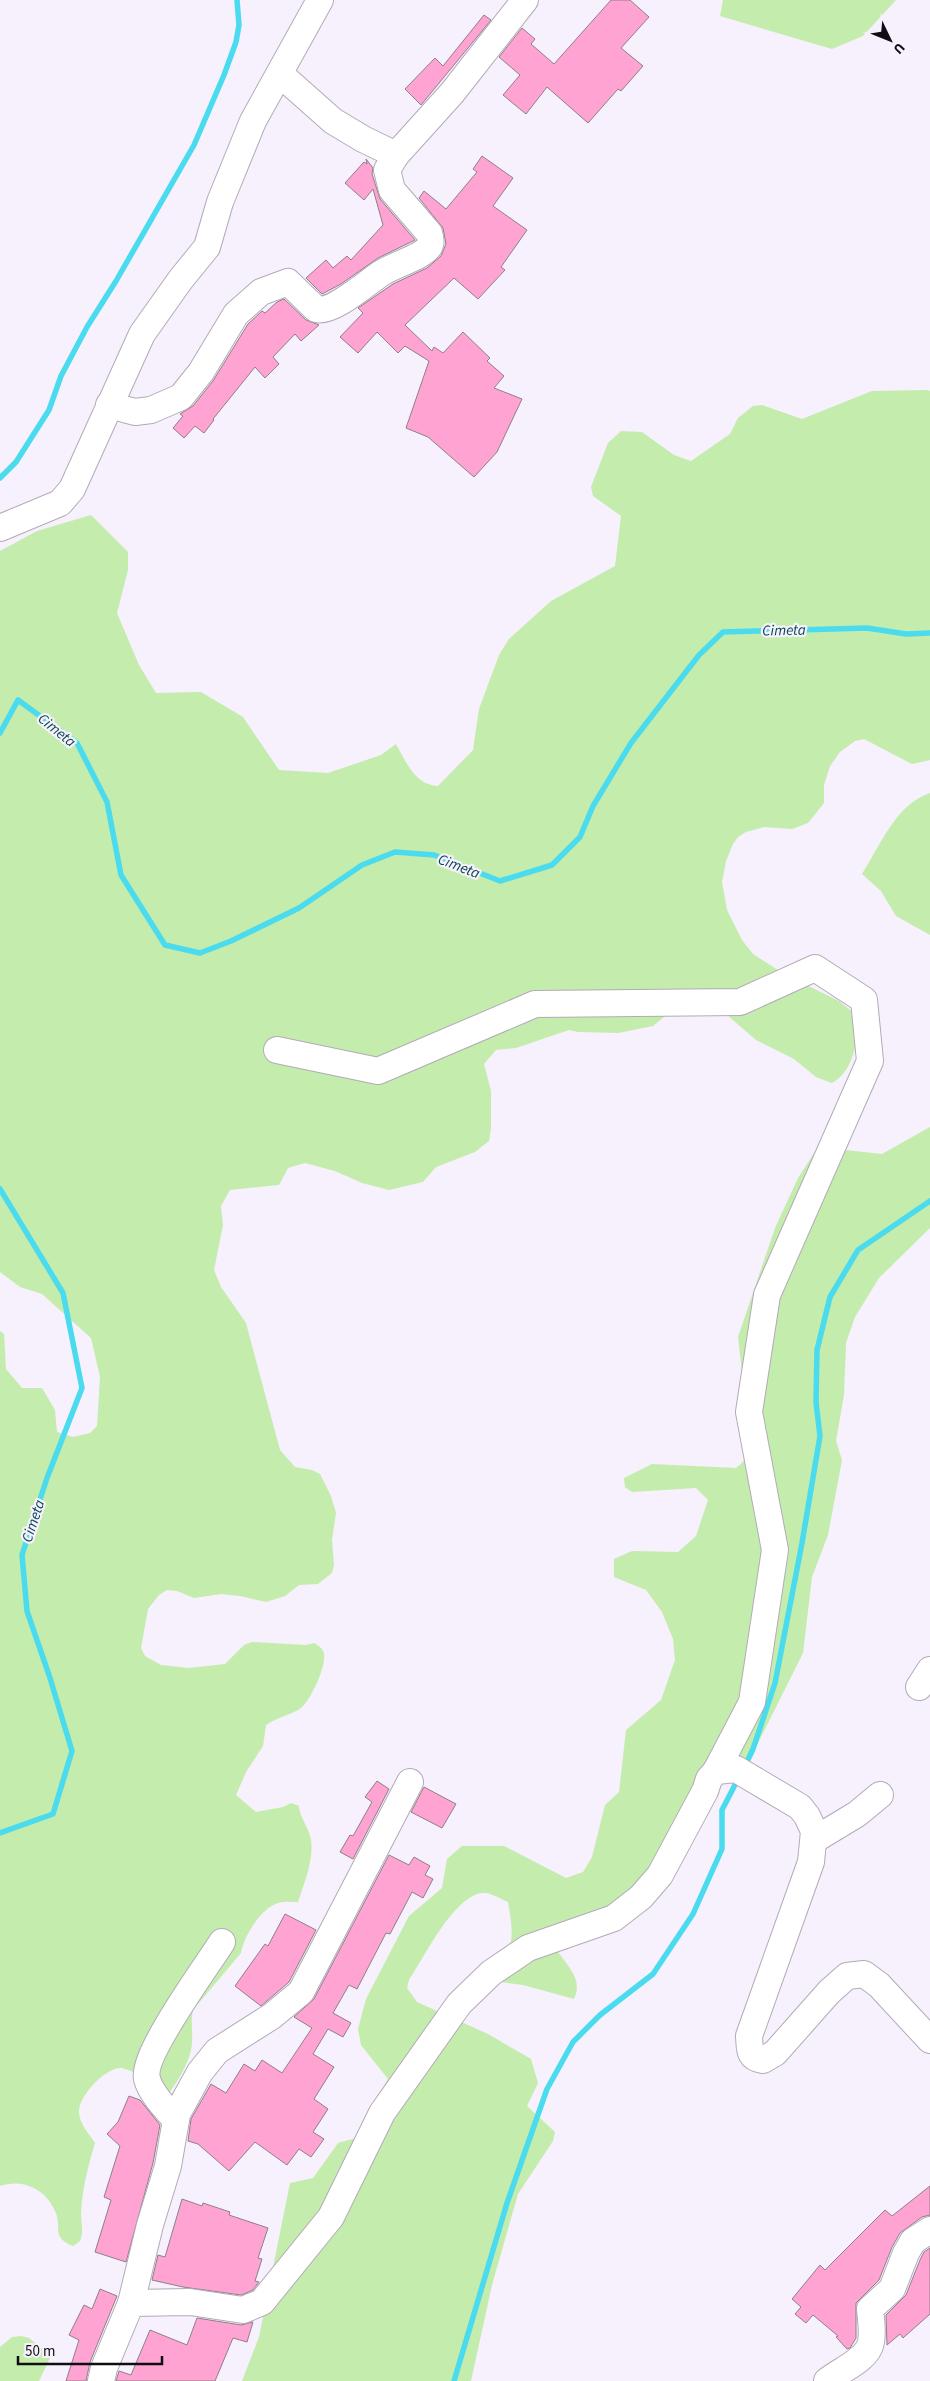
<svg xmlns="http://www.w3.org/2000/svg" width="930" height="2381" viewBox="0 0 930 2381" font-family="'Source Sans 3',sans-serif">
<rect width="100%" height="100%" fill="#f7f0fd"/>
<g fill="#c4ecac">
<path d="M 723,0 L 896,0 L 863,36 L 832,49 L 720,16 Z"/>
<path d="M 928,390 L 930,391 L 930,760 L 912,764 L 864,739 L 855,741 L 840,752 L 830,766 L 824,785 L 824,803 L 808,823 L 792,829 L 764,827 L 746,832 L 738,837 L 733,844 L 726,861 L 722,882 L 727,910 L 742,940 L 753,954 L 784,974 L 839,1001 L 860,1018 C 857,1041 854,1071 832,1083 L 816,1077 L 794,1059 L 756,1040 L 719,1008 L 692,994 L 653,1026 L 618,1033 L 578,1032 L 569,1030 L 516,1048 L 496,1050 L 484,1064 L 491,1091 L 491,1129 L 489,1141 L 475,1152 L 436,1167 L 423,1182 L 389,1190 L 362,1183 L 335,1171 L 305,1163 L 288,1168 L 279,1185 L 230,1190 L 221,1206 L 223,1225 L 214,1270 L 221,1287 L 246,1323 L 280,1450 L 295,1467 L 312,1470 L 320,1474 L 331,1496 L 336,1513 L 332,1540 L 334,1565 L 332,1573 L 318,1584 L 299,1585 L 285,1596 L 266,1602 L 240,1596 L 221,1594 L 194,1598 L 177,1591 L 167,1590 L 159,1595 L 148,1609 L 141,1648 L 145,1656 L 161,1665 L 189,1668 L 225,1664 L 244,1645 L 252,1642 L 306,1645 L 314,1643 C 319,1646 323,1648 324,1654 C 326,1667 311,1700 301,1708 C 295,1713 276,1718 266,1725 L 263,1746 L 246,1772 L 236,1795 L 256,1812 L 283,1807 L 291,1803 L 299,1806 C 300,1819 309,1827 311,1840 C 314,1860 304,1883 298,1902 C 292,1902 284,1901 278,1903 C 261,1908 244,1936 241,1953 L 193,2010 C 190,2023 194,2036 191,2050 C 188,2064 178,2081 169,2093 C 155,2085 139,2072 122,2068 C 106,2066 78,2097 79,2112 C 79,2123 89,2134 95,2143 C 88,2166 82,2190 81,2214 C 81,2224 84,2231 80,2241 L 73,2246 C 50,2237 63,2227 55,2211 C 46,2189 22,2178 0,2186 L 0,1331 L 4,1334 L 6,1369 L 22,1388 L 42,1388 L 55,1410 L 57,1432 L 73,1437 L 90,1433 L 97,1426 L 100,1377 L 91,1338 L 42,1294 L 20,1287 L 0,1272 L 0,551 L 37,531 L 91,515 L 128,552 L 128,570 L 117,613 L 139,665 L 156,693 L 201,692 L 243,717 L 279,770 L 328,773 L 381,755 L 396,744 C 406,762 415,785 438,786 L 473,750 L 479,709 L 499,655 L 509,639 L 551,601 L 615,566 L 621,516 L 593,496 L 591,487 L 608,443 L 621,431 L 642,432 L 674,455 L 691,461 L 730,434 L 738,418 L 753,406 L 762,405 L 802,419 L 872,391 Z"/>
<path d="M 930,793 L 930,935 L 896,916 L 881,891 L 862,874 C 880,846 896,804 930,793 Z"/>
<path d="M 930,1127 L 930,1228 L 879,1278 L 855,1317 L 846,1343 L 844,1395 L 836,1441 L 842,1460 L 828,1535 L 812,1577 L 803,1653 L 751,1757 L 724,1761 L 694,1839 L 612,1908 L 553,1935 C 555,1941 556,1948 559,1953 C 569,1968 583,1980 574,1999 L 523,1985 L 493,1981 C 513,1946 515,1942 508,1902 C 501,1899 490,1892 483,1893 C 454,1895 424,1958 409,1980 L 407,1988 L 417,2002 L 488,2034 L 531,2059 L 538,2083 L 527,2106 L 555,2132 L 553,2141 L 518,2194 L 492,2285 L 471,2381 L 242,2381 L 259,2337 L 290,2183 L 313,2178 L 338,2143 L 363,2136 L 368,2111 L 388,2079 L 361,2045 L 358,2029 L 366,1999 L 409,1916 L 442,1888 L 447,1859 L 462,1846 L 504,1846 L 566,1878 L 583,1872 L 592,1857 L 605,1805 L 619,1792 L 626,1730 L 661,1700 L 675,1660 L 673,1639 L 662,1612 L 646,1590 L 614,1577 L 614,1559 L 632,1551 L 678,1552 L 696,1536 L 708,1500 L 696,1488 L 632,1492 L 625,1487 L 624,1478 L 652,1464 L 736,1468 L 743,1462 L 750,1444 L 738,1337 L 775,1228 L 798,1178 L 818,1147 L 882,1154 Z"/>
<path d="M 21,2336 L 29,2338 L 51,2356 L 39,2381 L 0,2381 L 0,2347 L 12,2337 Z"/>
</g>
<g fill="none" stroke-linecap="round" stroke-linejoin="round">
<g stroke="#4adbee" stroke-width="5.5">
<path d="M 0,478 L 16,462 L 49,410 L 61,376 L 87,327 L 116,281 L 194,145 L 224,75 L 236,42 L 239,25 L 237,0"/>
<path d="M 0,733 L 18,700 L 77,743 L 107,802 L 121,875 L 165,945 L 200,953 L 231,941 L 299,908 L 362,865 L 395,852 L 434,855 L 500,881 L 552,865 L 580,837 L 593,806 L 631,743 L 699,655 L 723,632 L 867,628 L 906,634 L 930,633"/>
<path d="M 0,1189 L 63,1293 L 82,1388 L 47,1478 L 22,1555 L 27,1611 L 50,1678 L 72,1751 L 53,1814 L 0,1833"/>
<path d="M 745,1766 L 753,1749 L 775,1683 L 802,1543 L 820,1436 L 816,1402 L 817,1350 L 830,1297 L 858,1250 L 930,1201"/>
<path d="M 454,2381 L 507,2203 L 547,2089 L 573,2042 L 600,2015 L 653,1974 L 693,1914 L 722,1849 L 722,1810 L 738,1779"/>
</g>
</g>
<g fill="#ffa3d3" stroke="#8d8086">
<path d="M 611,0 L 630,0 L 649,17 L 621,48 L 643,66 L 621,91 L 618,89 L 588,123 L 547,87 L 526,114 L 503,95 L 520,75 L 499,57 L 522,28 L 535,39 L 531,44 L 554,64 Z"/>
<path d="M 484,15 L 491,20 L 421,105 L 405,89 L 435,58 L 443,66 Z"/>
<path d="M 482,156 L 513,178 L 493,206 L 527,230 L 501,267 L 505,270 L 478,299 L 454,278 L 405,325 L 432,351 L 434,347 L 443,353 L 463,332 L 490,358 L 487,361 L 504,376 L 494,388 L 522,399 L 497,452 L 474,477 L 428,437 L 406,428 L 429,361 L 405,346 L 398,353 L 377,332 L 358,353 L 340,337 L 363,313 L 358,308 L 393,284 L 427,268 L 441,256 L 446,244 L 443,228 L 419,198 L 424,191 L 446,209 L 477,172 L 473,169 Z"/>
<path d="M 366,159 L 373,168 L 372,174 L 380,199 L 415,240 L 378,258 L 341,284 L 322,294 L 306,278 L 326,260 L 333,268 L 347,256 L 351,260 L 383,225 L 373,189 L 364,200 L 345,183 L 364,162 L 367,164 Z"/>
<path d="M 284,299 L 306,320 L 319,325 L 301,341 L 295,334 L 273,357 L 279,364 L 265,378 L 255,367 L 213,419 L 214,420 L 204,433 L 195,426 L 184,438 L 173,428 L 183,416 L 180,414 L 193,406 L 213,381 L 248,324 L 262,311 L 265,313 L 277,302 Z"/>
<path d="M 377,1781 L 389,1789 L 353,1859 L 340,1852 L 350,1835 L 353,1836 L 372,1802 L 365,1797 Z"/>
<path d="M 424,1787 L 456,1804 L 442,1828 L 411,1812 Z"/>
<path d="M 389,1855 L 409,1865 L 414,1857 L 430,1866 L 425,1875 L 433,1879 L 423,1898 L 412,1892 L 390,1934 L 386,1933 L 357,1989 L 349,1985 L 333,2013 L 351,2023 L 343,2037 L 328,2029 L 313,2054 L 334,2067 L 314,2099 L 328,2109 L 313,2132 L 324,2139 L 311,2157 L 299,2149 L 287,2165 L 255,2142 L 229,2171 L 198,2144 L 188,2141 L 191,2119 L 211,2084 L 226,2093 L 244,2064 L 255,2071 L 262,2060 L 282,2073 L 312,2028 L 294,2017 L 314,1999 Z"/>
<path d="M 285,1914 L 316,1930 L 289,1982 L 261,2006 L 235,1986 L 265,1944 L 268,1946 Z"/>
<path d="M 129,2096 L 140,2100 L 160,2125 L 153,2163 L 126,2262 L 95,2252 L 111,2200 L 104,2197 L 120,2146 L 107,2134 L 118,2122 Z"/>
<path d="M 930,2186 L 930,2215 L 922,2217 L 900,2233 L 892,2247 L 879,2280 L 856,2303 L 856,2338 L 850,2348 L 847,2349 L 836,2337 L 838,2336 L 813,2315 L 806,2323 L 795,2314 L 801,2307 L 792,2299 L 820,2265 L 825,2270 L 885,2210 L 892,2216 Z"/>
<path d="M 182,2199 L 202,2206 L 203,2203 L 230,2212 L 229,2215 L 268,2228 L 258,2258 L 262,2259 L 255,2281 L 259,2282 L 253,2290 L 241,2295 L 183,2287 L 152,2280 L 158,2255 L 165,2257 Z"/>
<path d="M 930,2248 L 930,2314 L 903,2338 L 900,2334 L 887,2345 L 886,2315 L 906,2295 L 920,2260 L 924,2252 Z"/>
<path d="M 100,2289 L 117,2296 L 90,2362 L 86,2381 L 66,2381 L 79,2340 L 69,2335 L 84,2305 L 92,2309 Z"/>
<path d="M 197,2318 L 241,2325 L 253,2322 L 247,2342 L 233,2338 L 215,2381 L 116,2381 L 119,2371 L 131,2375 L 150,2330 L 187,2345 Z"/>
</g>
<g fill="none" stroke-linecap="round" stroke-linejoin="round">
<g stroke="#b2abb7" stroke-width="28">
<g id="minor">
<path d="M 280,74 L 333,121 L 363,139 L 396,155"/>
<path d="M 109,405 L 135,412 L 151,410 L 181,397 L 201,372 L 236,314 L 261,292 L 288,282 L 316,309 C 331,314 367,283 380,274 C 393,265 420,258 428,248 C 432,244 431,239 429,233 L 392,190 L 387,170 L 396,155 L 452,93 L 525,0"/>
<path d="M 0,528 L 60,503 L 72,489 L 142,334 L 181,279 L 207,247 L 220,202 L 253,121 L 320,0"/>
<path d="M 277,1050 L 378,1071 L 535,1004 L 740,1002 L 815,968 L 864,1000 L 870,1061 L 767,1295 L 749,1412 L 775,1550 L 752,1702 L 716,1771"/>
<path d="M 919,1687 L 930,1670"/>
<path d="M 814,1840 L 857,1814 L 880,1795"/>
<path d="M 176,2120 C 166,2109 151,2094 147,2079 C 141,2055 207,1966 222,1942"/>
<path d="M 131,2303 L 150,2225 L 168,2166 L 177,2114 L 200,2072 L 217,2051 L 272,2016 L 301,1992 L 410,1782"/>
<path d="M 101,2381 L 104,2368 L 131,2303 L 190,2302 L 243,2310 L 262,2302 L 331,2217 L 382,2113 L 459,2004 L 491,1973 L 528,1948 L 614,1918 L 641,1897 L 660,1875 L 705,1791 L 709,1779 L 716,1771 L 736,1769 L 800,1807 L 807,1816 L 814,1831 L 811,1862 L 749,2036 C 750,2049 748,2058 763,2060 L 775,2053 L 829,1992 L 847,1976 L 864,1974 L 879,1985 L 930,2040"/>
<path d="M 827,2381 C 840,2370 868,2360 871,2342 C 873,2332 871,2319 870,2309 L 892,2289 L 906,2253 L 913,2241 L 930,2230"/>
</g>
</g>
<use href="#minor" stroke="#fff" stroke-width="26"/>
</g>
<g text-anchor="middle" stroke-width="4.5" stroke-linejoin="round" paint-order="stroke">
<g font-size="15" font-style="italic" fill="#064951" stroke="#f7f0fd">
<text transform="translate(784 630) rotate(-1)" y="5">Cimeta</text>
<text transform="translate(57 730) rotate(39)" y="5">Cimeta</text>
<text transform="translate(459 866) rotate(21)" y="5">Cimeta</text>
<text transform="translate(33 1521) rotate(-72)" y="5">Cimeta</text>
</g>
</g>
<g transform="translate(890 40) rotate(133)" stroke="#f7f0fd" stroke-width="4" paint-order="stroke">
<path d="M0-4L9 19L0 12L-9 19Z" fill="#100e12"/>
<text y="-8" font-size="14" font-weight="bold" text-anchor="middle" fill="#100e12">U</text>
</g>
<path d="M18 2356v8h144v-8" fill="none" stroke="#100e12" stroke-width="2.5"/>
<text x="25" y="2356" font-size="15" fill="#100e12" stroke="#f7f0fd" stroke-width="4" paint-order="stroke">50 m</text>
</svg>
